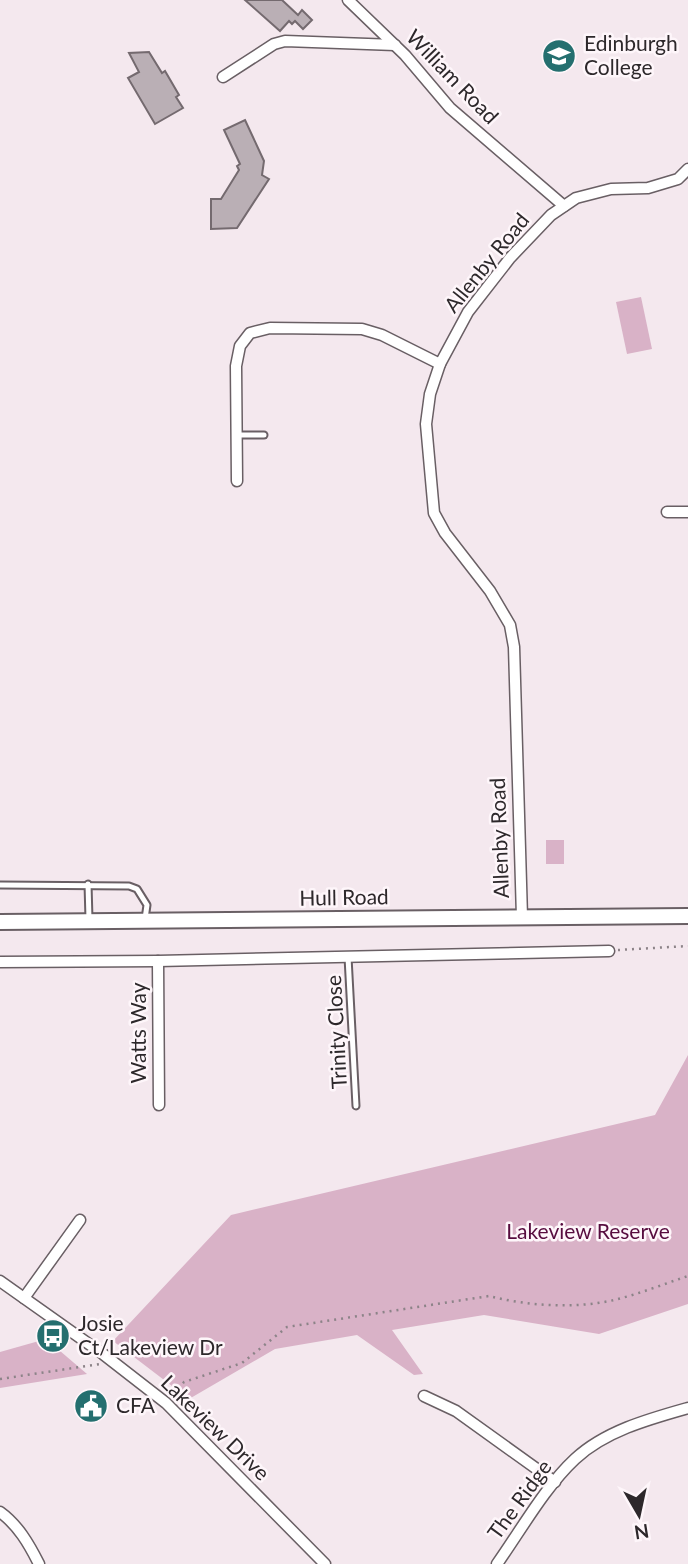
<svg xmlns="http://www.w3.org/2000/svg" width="688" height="1564" viewBox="0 0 688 1564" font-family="Lato,sans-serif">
<rect width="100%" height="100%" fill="#f4e8ee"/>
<g fill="#d9b2c7">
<path d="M 641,297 L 652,349 L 627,354 L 616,302 Z"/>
<rect x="546" y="840" width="18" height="24"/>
<path d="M 688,1055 L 688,1304 L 599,1334 L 484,1315 L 392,1330 L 423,1374 L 414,1375 L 357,1335 L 275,1349 L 189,1399 L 113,1341 L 231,1215 L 655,1115 Z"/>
<path d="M 46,1339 L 87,1374 L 0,1388 L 0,1352 Z"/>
</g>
<g fill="#baafb5" stroke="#746a6f" stroke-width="2">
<path d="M 245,0 L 282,0 L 298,15 L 302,10 L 312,20 L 303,29 L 295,21 L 292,24 L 289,21 L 280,31 Z"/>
<path d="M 149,52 L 162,73 L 165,71 L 179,95 L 176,97 L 183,108 L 155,124 L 128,78 L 139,72 L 129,53 Z"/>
<path d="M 245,120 L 264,161 L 262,175 L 269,179 L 237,228 L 211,229 L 211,199 L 221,199 L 239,170 L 237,166 L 240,164 L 224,130 Z"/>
</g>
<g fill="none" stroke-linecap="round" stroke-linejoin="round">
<g stroke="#695f64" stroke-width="9">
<g id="lane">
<path d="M 236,435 L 264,435"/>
<path d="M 88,884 L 89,919"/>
<path d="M 0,885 L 129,886 L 137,889 L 147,905 L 145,919"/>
<path d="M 348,957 L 356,1106"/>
</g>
</g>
<g stroke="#695f64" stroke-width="13">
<g id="street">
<path d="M 348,0 L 405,55 L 450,108 L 564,206"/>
<path d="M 223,77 L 274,44 L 285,41 L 395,45"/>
<path d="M 237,481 L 236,366 L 240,346 L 250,333 L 270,328 L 362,329 L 382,335 L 440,364"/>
<path d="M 667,512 L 688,512"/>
<path d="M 522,917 L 514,647 L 510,625 L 490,591 L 445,533 L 434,513 L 426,424 L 430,394 L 440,364 L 468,312 L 510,258 L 551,215 L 576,198 L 611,189 L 648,188 L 678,179 L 688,169"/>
<path d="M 158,961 L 159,1105"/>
<path d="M 0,962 L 158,961 L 609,951"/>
<path d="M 0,1281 L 103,1354 L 166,1403 L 325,1564"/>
<path d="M 24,1298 L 80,1220"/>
<path d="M 424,1396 L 456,1411 L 555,1482"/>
<path d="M 0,1512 C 18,1525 29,1544 39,1564"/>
<path d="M 497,1564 C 521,1530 545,1487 575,1459 C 605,1431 649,1419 688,1408"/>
</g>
</g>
<g stroke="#695f64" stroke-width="18">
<path id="secondary" d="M 0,922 L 688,916"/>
</g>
<g stroke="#8c8388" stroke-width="2.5" stroke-dasharray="2 5" stroke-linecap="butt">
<path d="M 618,950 L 688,946"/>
<path d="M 0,1379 L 100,1364"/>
<path d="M 174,1394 L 184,1382 L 242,1363 L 287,1327 L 489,1296 C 528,1306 575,1309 614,1300 C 639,1294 664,1284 688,1276"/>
</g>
<use href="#lane" stroke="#fff" stroke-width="5"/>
<use href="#street" stroke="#fff" stroke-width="10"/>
<use href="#secondary" stroke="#fff" stroke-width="14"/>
</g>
<defs>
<g id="school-disc" transform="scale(1.75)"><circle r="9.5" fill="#246f6f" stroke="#fef6fa"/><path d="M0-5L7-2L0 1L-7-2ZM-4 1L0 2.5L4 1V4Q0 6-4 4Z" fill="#fff"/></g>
<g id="bus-disc" transform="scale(1.75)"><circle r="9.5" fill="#246f6f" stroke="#fef6fa"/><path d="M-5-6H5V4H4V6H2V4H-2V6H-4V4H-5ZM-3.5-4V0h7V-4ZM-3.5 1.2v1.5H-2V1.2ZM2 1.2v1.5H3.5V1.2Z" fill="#fff"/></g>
<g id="civic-disc" transform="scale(1.75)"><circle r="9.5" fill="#246f6f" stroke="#fef6fa"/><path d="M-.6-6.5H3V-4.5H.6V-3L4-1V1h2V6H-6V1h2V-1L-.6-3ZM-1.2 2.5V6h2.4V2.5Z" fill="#fff"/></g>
</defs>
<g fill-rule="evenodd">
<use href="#school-disc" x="559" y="56"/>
<use href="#bus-disc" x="53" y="1336"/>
<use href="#civic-disc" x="91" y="1406"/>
</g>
<g text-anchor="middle" stroke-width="5" stroke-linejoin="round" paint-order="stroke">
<g font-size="21" fill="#2d282b" stroke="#fef6fa" text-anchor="start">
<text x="584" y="51">Edinburgh<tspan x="584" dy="24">College</tspan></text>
<text x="78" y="1331">Josie<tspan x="78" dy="24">Ct/Lakeview Dr</tspan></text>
<text x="116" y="1413">CFA</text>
</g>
<g font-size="21" fill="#2d282b" stroke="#fef6fa">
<text transform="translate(452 77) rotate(46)" y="7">William Road</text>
<text transform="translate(487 263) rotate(-51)" y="7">Allenby Road</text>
<text transform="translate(500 838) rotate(-92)" y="7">Allenby Road</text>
<text transform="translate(344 898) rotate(-1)" y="7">Hull Road</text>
<text transform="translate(337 1032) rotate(-93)" y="7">Trinity Close</text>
<text transform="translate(139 1033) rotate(-90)" y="7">Watts Way</text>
<text transform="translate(215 1428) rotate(44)" y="7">Lakeview Drive</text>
<text transform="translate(520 1500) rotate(-54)" y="7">The Ridge</text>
</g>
<g font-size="21" fill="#570c3f" stroke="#fef6fa">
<text x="588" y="1239">Lakeview Reserve</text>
</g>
</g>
<g transform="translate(639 1515) rotate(171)" stroke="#fef6fa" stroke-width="5" paint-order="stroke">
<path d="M0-5L12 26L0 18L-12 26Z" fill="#2d282b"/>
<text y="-10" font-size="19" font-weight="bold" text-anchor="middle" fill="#2d282b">N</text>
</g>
</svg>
